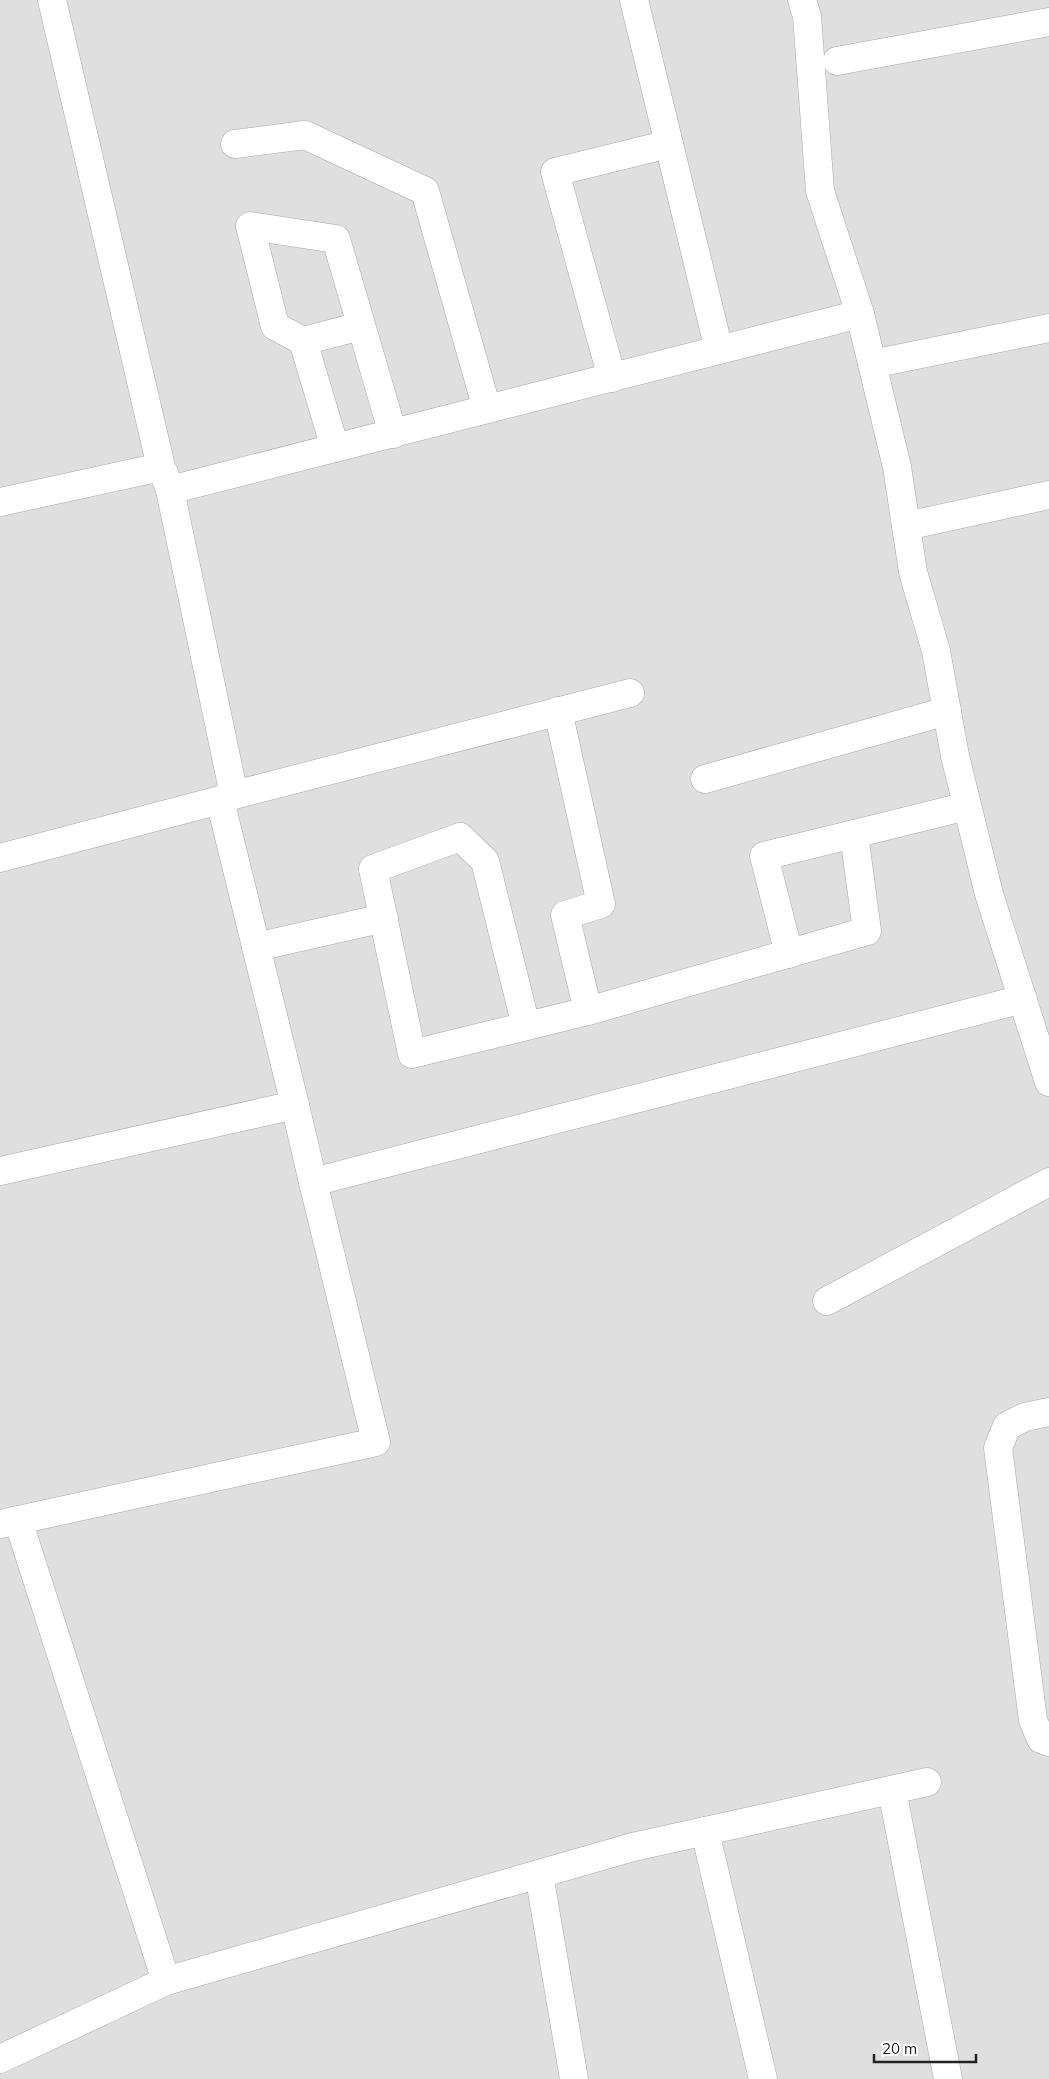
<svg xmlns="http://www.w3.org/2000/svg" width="1049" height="2079" viewBox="0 0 1049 2079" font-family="Mulish,sans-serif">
<rect width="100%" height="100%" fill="#f2efe9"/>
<rect fill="#e0dfdf" x="0" y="0" width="1049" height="2079"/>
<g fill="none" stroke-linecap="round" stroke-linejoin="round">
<g stroke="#a9a9a9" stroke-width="29">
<g id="minor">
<path d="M 634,0 L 719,350"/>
<path d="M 802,0 L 807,16 L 820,191 L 860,314 L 897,467 L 913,572 L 936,651 L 955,756 L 989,894 L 1049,1082"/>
<path d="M 837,61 L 1049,22"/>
<path d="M 235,144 L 305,135 L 425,191 L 487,409"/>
<path d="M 303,341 L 361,326"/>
<path d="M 872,364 L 1049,328"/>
<path d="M 612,378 L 555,172 L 669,144"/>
<path d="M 335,448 L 303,341 L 275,326 L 250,226 L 336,239 L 393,434"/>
<path d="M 164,473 L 170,490 L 234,795 L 220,800"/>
<path d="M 170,490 L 860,314"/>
<path d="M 0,502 L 161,467 L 52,0"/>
<path d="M 906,526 L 1049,495"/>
<path d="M 558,711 L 601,904 L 565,915 L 588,1011 L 867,931 L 854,834 L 967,806"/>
<path d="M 705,779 L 947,711"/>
<path d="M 234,795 L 630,693"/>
<path d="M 0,858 L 220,800 L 295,1105 L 0,1171"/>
<path d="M 256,947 L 384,918"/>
<path d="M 789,954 L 764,856 L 854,834"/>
<path d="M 526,1026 L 485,861 L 460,837 L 373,869 L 412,1054 L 588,1011"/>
<path d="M 295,1105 L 313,1182"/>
<path d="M 827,1301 L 1049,1182"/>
<path d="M 1049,1412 L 1025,1417 L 1007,1426 L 998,1448 L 1033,1720 L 1041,1739 L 1049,1742"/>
<path d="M 18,1520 L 166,1981"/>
<path d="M 0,1524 L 376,1442 L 313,1182 L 1023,999"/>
<path d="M 892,1790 L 948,2079"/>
<path d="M 705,1831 L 763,2079"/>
<path d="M 539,1874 L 574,2079"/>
<path d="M 0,2059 L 166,1981 L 633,1847 L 927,1782"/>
</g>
</g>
<use href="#minor" stroke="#fff" stroke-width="28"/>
</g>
<path d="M874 2054v8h102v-8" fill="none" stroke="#222222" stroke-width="2.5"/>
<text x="882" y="2054" font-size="15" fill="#222222" stroke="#ffffff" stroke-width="4" paint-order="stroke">20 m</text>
</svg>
